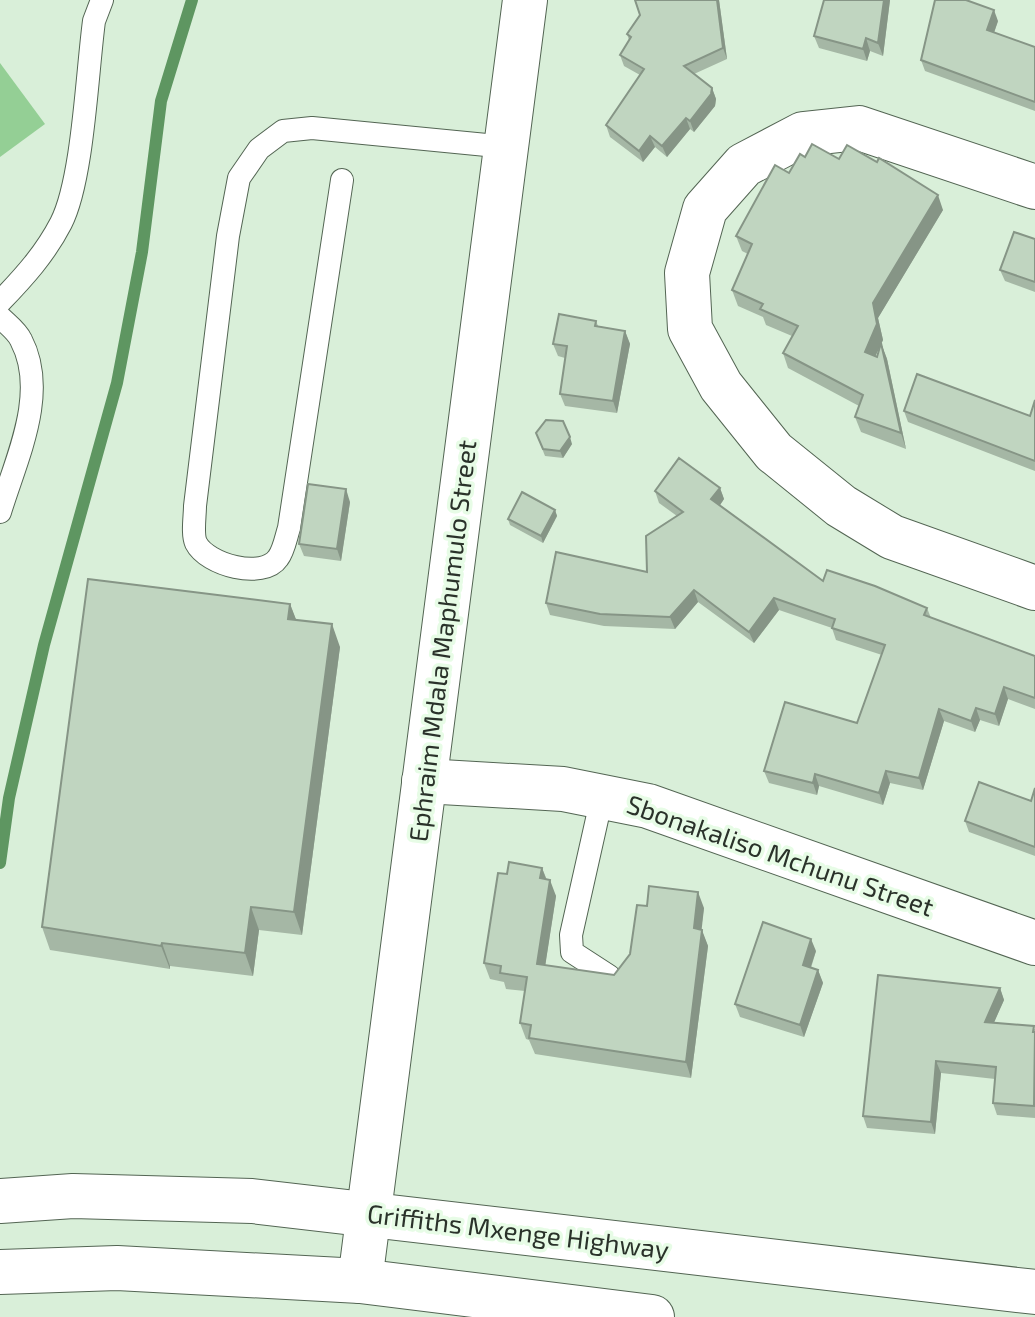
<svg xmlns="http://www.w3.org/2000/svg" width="1035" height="1317" viewBox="0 0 1035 1317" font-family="'Exo 2',sans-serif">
<rect width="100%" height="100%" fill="#d9efd9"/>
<path fill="#94cf95" d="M 0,63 L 45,124 L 0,157 Z"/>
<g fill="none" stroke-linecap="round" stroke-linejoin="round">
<path stroke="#5e9661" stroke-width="12" d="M 0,863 L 9,798 L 44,645 L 117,383 L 142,252 L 161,101 L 192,0"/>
<g stroke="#536553" stroke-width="24">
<g id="service">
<path d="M 342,180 L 289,528 C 286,537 284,550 278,558 C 263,580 207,565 196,543 C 192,534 195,516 195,506 L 228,236 L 239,178 L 259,149 L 283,131 L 312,128 L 507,147"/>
<path d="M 0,302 C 24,277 45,254 61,223 C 83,180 87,73 94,21 L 102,0"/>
<path d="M 0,317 C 7,324 17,331 21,340 C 49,393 16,459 0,512"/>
<path d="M 602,797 L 571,935 L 572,952 L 609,976"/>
</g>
</g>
<g stroke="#536553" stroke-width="46">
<g id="minor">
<path d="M 1035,187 L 859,128 L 803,134 L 744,165 L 705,209 L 687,273 L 690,329 L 721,386 L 774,452 L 841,506 L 892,537 L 1035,588"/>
<path d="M 424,781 L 563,789 L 648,806 L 1035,943"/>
<path d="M 360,1281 L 525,0"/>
</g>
</g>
<g stroke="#536553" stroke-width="46">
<g id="tertiary">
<path d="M 0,1201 L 73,1196 L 252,1201 L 1035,1292"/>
<path d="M 0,1272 L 117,1268 L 360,1281 L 652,1317"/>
</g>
</g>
<use href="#service" stroke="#fff" stroke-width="22"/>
<use href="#minor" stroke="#fff" stroke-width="44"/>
<use href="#tertiary" stroke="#fff" stroke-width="44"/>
</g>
<g fill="#a5b7a5">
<path d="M 719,0 L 727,59 L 694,74 L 712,88 L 716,99 L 715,106 L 694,132 L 690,129 L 667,157 L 655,147 L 643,162 L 610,137 L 606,125 L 640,75 L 624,66 L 620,55 L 629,40 L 627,34 L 640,15 Z"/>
<path d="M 824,0 L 890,0 L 883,56 L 870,51 L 867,61 L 819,48 L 814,36 Z"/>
<path d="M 998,21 L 994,33 L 1035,47 L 1035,111 L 925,71 L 921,60 Z"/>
<path d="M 805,157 L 839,159 L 943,210 L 878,318 L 883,340 L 875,356 L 877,357 L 881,343 L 887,359 L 906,449 L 861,432 L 855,417 L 859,406 L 788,368 L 783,353 L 792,336 L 766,325 L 763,317 L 738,306 L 732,290 L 748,254 L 742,251 L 736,236 L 789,173 Z"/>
<path d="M 1035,239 L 1035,292 L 1005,281 L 1000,270 Z"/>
<path d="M 596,321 L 598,326 L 625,331 L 630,344 L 617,413 L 565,406 L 560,394 L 565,358 L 558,356 L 553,344 Z"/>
<path d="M 1035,400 L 1035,471 L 908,422 L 904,411 L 1030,416 Z"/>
<path d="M 536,433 L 572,444 L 563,458 L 545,456 Z"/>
<path d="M 720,488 L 724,499 L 720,505 L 823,581 L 927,608 L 931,618 L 1035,656 L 1035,709 L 1008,699 L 999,726 L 980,720 L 975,732 L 944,721 L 923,790 L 890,783 L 883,805 L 819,786 L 817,795 L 769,783 L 764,771 L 857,723 L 882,655 L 836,640 L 832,628 L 779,610 L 754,643 L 698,602 L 675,629 L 604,626 L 550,615 L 546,603 L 647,572 L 677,516 L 659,503 L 655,491 Z"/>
<path d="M 350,502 L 341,561 L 304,556 L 299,544 Z"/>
<path d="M 555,510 L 557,516 L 543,543 L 510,525 L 508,519 Z"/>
<path d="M 290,604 L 296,620 L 340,647 L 302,935 L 259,930 L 253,976 L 170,966 L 170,969 L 50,950 L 42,927 Z"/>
<path d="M 1035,788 L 1035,856 L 969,832 L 965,821 L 1031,801 Z"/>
<path d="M 542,868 L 547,880 L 556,896 L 545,966 L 614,975 L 630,954 L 647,906 L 704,908 L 701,929 L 708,946 L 691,1078 L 535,1054 L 529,1040 L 526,1039 L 520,1023 L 525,991 L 506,989 L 504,982 L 490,979 L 484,963 L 507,874 Z"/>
<path d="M 816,951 L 811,968 L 818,970 L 823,983 L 804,1037 L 740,1017 L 735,1004 Z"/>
<path d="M 1000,988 L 1004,1000 L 994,1022 L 1035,1029 L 1035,1118 L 997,1115 L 993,1103 L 995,1079 L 941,1073 L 935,1134 L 867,1128 L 863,1116 Z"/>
</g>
<g fill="#869586">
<path d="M 717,0 L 719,0 L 727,59 L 723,48 Z"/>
<path d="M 884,0 L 890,0 L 883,56 L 878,43 Z"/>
<path d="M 994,10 L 998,21 L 991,41 L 987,30 Z"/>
<path d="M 866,38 L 870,51 L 867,61 L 863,49 Z"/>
<path d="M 712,88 L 716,99 L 715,106 L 694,132 L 690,121 Z"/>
<path d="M 686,118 L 690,129 L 667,157 L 662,146 Z"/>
<path d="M 650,136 L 655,147 L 643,162 L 639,151 Z"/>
<path d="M 938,195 L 943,210 L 878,318 L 883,340 L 870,368 L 865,352 L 873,303 Z"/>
<path d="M 625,331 L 630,344 L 617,413 L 613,401 Z"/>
<path d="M 881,343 L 887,359 L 906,449 L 901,433 Z"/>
<path d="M 570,437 L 572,444 L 563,458 L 560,451 Z"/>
<path d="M 720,488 L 724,499 L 716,511 L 711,499 Z"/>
<path d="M 346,489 L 350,502 L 341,561 L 337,549 Z"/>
<path d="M 555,510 L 557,516 L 543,543 L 541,536 Z"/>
<path d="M 694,590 L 698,602 L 675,629 L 670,617 Z"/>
<path d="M 774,598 L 779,610 L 754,643 L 749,632 Z"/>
<path d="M 290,604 L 299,627 L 288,619 Z"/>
<path d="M 332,624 L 340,647 L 302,935 L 294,912 Z"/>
<path d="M 1004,687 L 1008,699 L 999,726 L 995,714 Z"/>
<path d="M 976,708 L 980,720 L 975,732 L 971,721 Z"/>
<path d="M 939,709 L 944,721 L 923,790 L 919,778 Z"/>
<path d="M 886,771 L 890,783 L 883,805 L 879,793 Z"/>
<path d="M 815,774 L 819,786 L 817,795 L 813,783 Z"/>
<path d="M 542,868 L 548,884 L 540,878 Z"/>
<path d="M 550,880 L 556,896 L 543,980 L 537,964 Z"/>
<path d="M 698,892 L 704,908 L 700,944 L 694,928 Z"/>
<path d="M 251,907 L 259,930 L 253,976 L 245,953 Z"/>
<path d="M 702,930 L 708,946 L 691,1078 L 686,1062 Z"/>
<path d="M 811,939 L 816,951 L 807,978 L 803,965 Z"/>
<path d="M 162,943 L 170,966 L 170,969 L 161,946 Z"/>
<path d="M 818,970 L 823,983 L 804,1037 L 800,1025 Z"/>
<path d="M 1000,988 L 1004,1000 L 989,1034 L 985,1022 Z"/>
<path d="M 936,1061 L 941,1073 L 935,1134 L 931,1122 Z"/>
</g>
<g fill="#c0d5c0" stroke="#869586" stroke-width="2">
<path d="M 635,0 L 717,0 L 723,48 L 684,66 L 712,88 L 711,94 L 690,121 L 686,118 L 662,146 L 650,136 L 639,151 L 606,125 L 644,69 L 620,55 L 631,37 L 627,34 L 640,15 Z"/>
<path d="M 824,0 L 884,0 L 878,43 L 866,38 L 863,49 L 814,36 Z"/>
<path d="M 935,0 L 966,0 L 994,10 L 987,30 L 1035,47 L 1035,102 L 921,60 Z"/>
<path d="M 812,144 L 839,159 L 847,145 L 877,162 L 879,158 L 938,195 L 873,303 L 877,324 L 865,352 L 877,357 L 881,343 L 901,433 L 855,417 L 863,395 L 783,353 L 798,326 L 760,309 L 763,304 L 732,290 L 752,244 L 736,236 L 775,165 L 789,173 L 800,154 L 805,157 Z"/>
<path d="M 1014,232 L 1035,239 L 1035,282 L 1000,270 Z"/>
<path d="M 559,314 L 596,321 L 595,326 L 625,331 L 613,401 L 560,394 L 567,346 L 553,344 Z"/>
<path d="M 917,374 L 1030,416 L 1035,400 L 1035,461 L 904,411 Z"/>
<path d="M 546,420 L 563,421 L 570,437 L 560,451 L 543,449 L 536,433 Z"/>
<path d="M 679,458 L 720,488 L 711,499 L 823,581 L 827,570 L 875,586 L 927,608 L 924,615 L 1035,656 L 1035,698 L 1004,687 L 995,714 L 976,708 L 971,721 L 939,709 L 919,778 L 886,771 L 879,793 L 815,774 L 813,783 L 764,771 L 785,702 L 857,723 L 885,645 L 832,628 L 835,619 L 774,598 L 749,632 L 694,590 L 670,617 L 600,614 L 546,603 L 556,552 L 647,572 L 646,536 L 683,512 L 655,491 Z"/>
<path d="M 308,484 L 346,489 L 337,549 L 299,544 Z"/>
<path d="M 522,492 L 555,510 L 541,536 L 508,519 Z"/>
<path d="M 88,579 L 290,604 L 288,619 L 332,624 L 294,912 L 251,907 L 245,953 L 162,943 L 161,946 L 42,927 Z"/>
<path d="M 979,782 L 1031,801 L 1035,788 L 1035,847 L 965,821 Z"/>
<path d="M 509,862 L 542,868 L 540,878 L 550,880 L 537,964 L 614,975 L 630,954 L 637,905 L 647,906 L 649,886 L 698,892 L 694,928 L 702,930 L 686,1062 L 529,1038 L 531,1025 L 520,1023 L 527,977 L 500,973 L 501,966 L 484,963 L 498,873 L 507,874 Z"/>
<path d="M 763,922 L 811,939 L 803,965 L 818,970 L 800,1025 L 735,1004 Z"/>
<path d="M 878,975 L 1000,988 L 985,1022 L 1034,1026 L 1033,1032 L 1035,1032 L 1034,1106 L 993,1103 L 996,1067 L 936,1061 L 931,1122 L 863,1116 Z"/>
</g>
<g text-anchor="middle" stroke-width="7" stroke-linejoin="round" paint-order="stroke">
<g font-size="26" fill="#2a322a" stroke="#e7fce6">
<text transform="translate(443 641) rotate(-83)" y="9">Ephraim Mdala Maphumulo Street</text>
<text transform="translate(780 856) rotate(19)" y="9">Sbonakaliso Mchunu Street</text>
<text transform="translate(518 1232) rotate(7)" y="9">Griffiths Mxenge Highway</text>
</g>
</g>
</svg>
